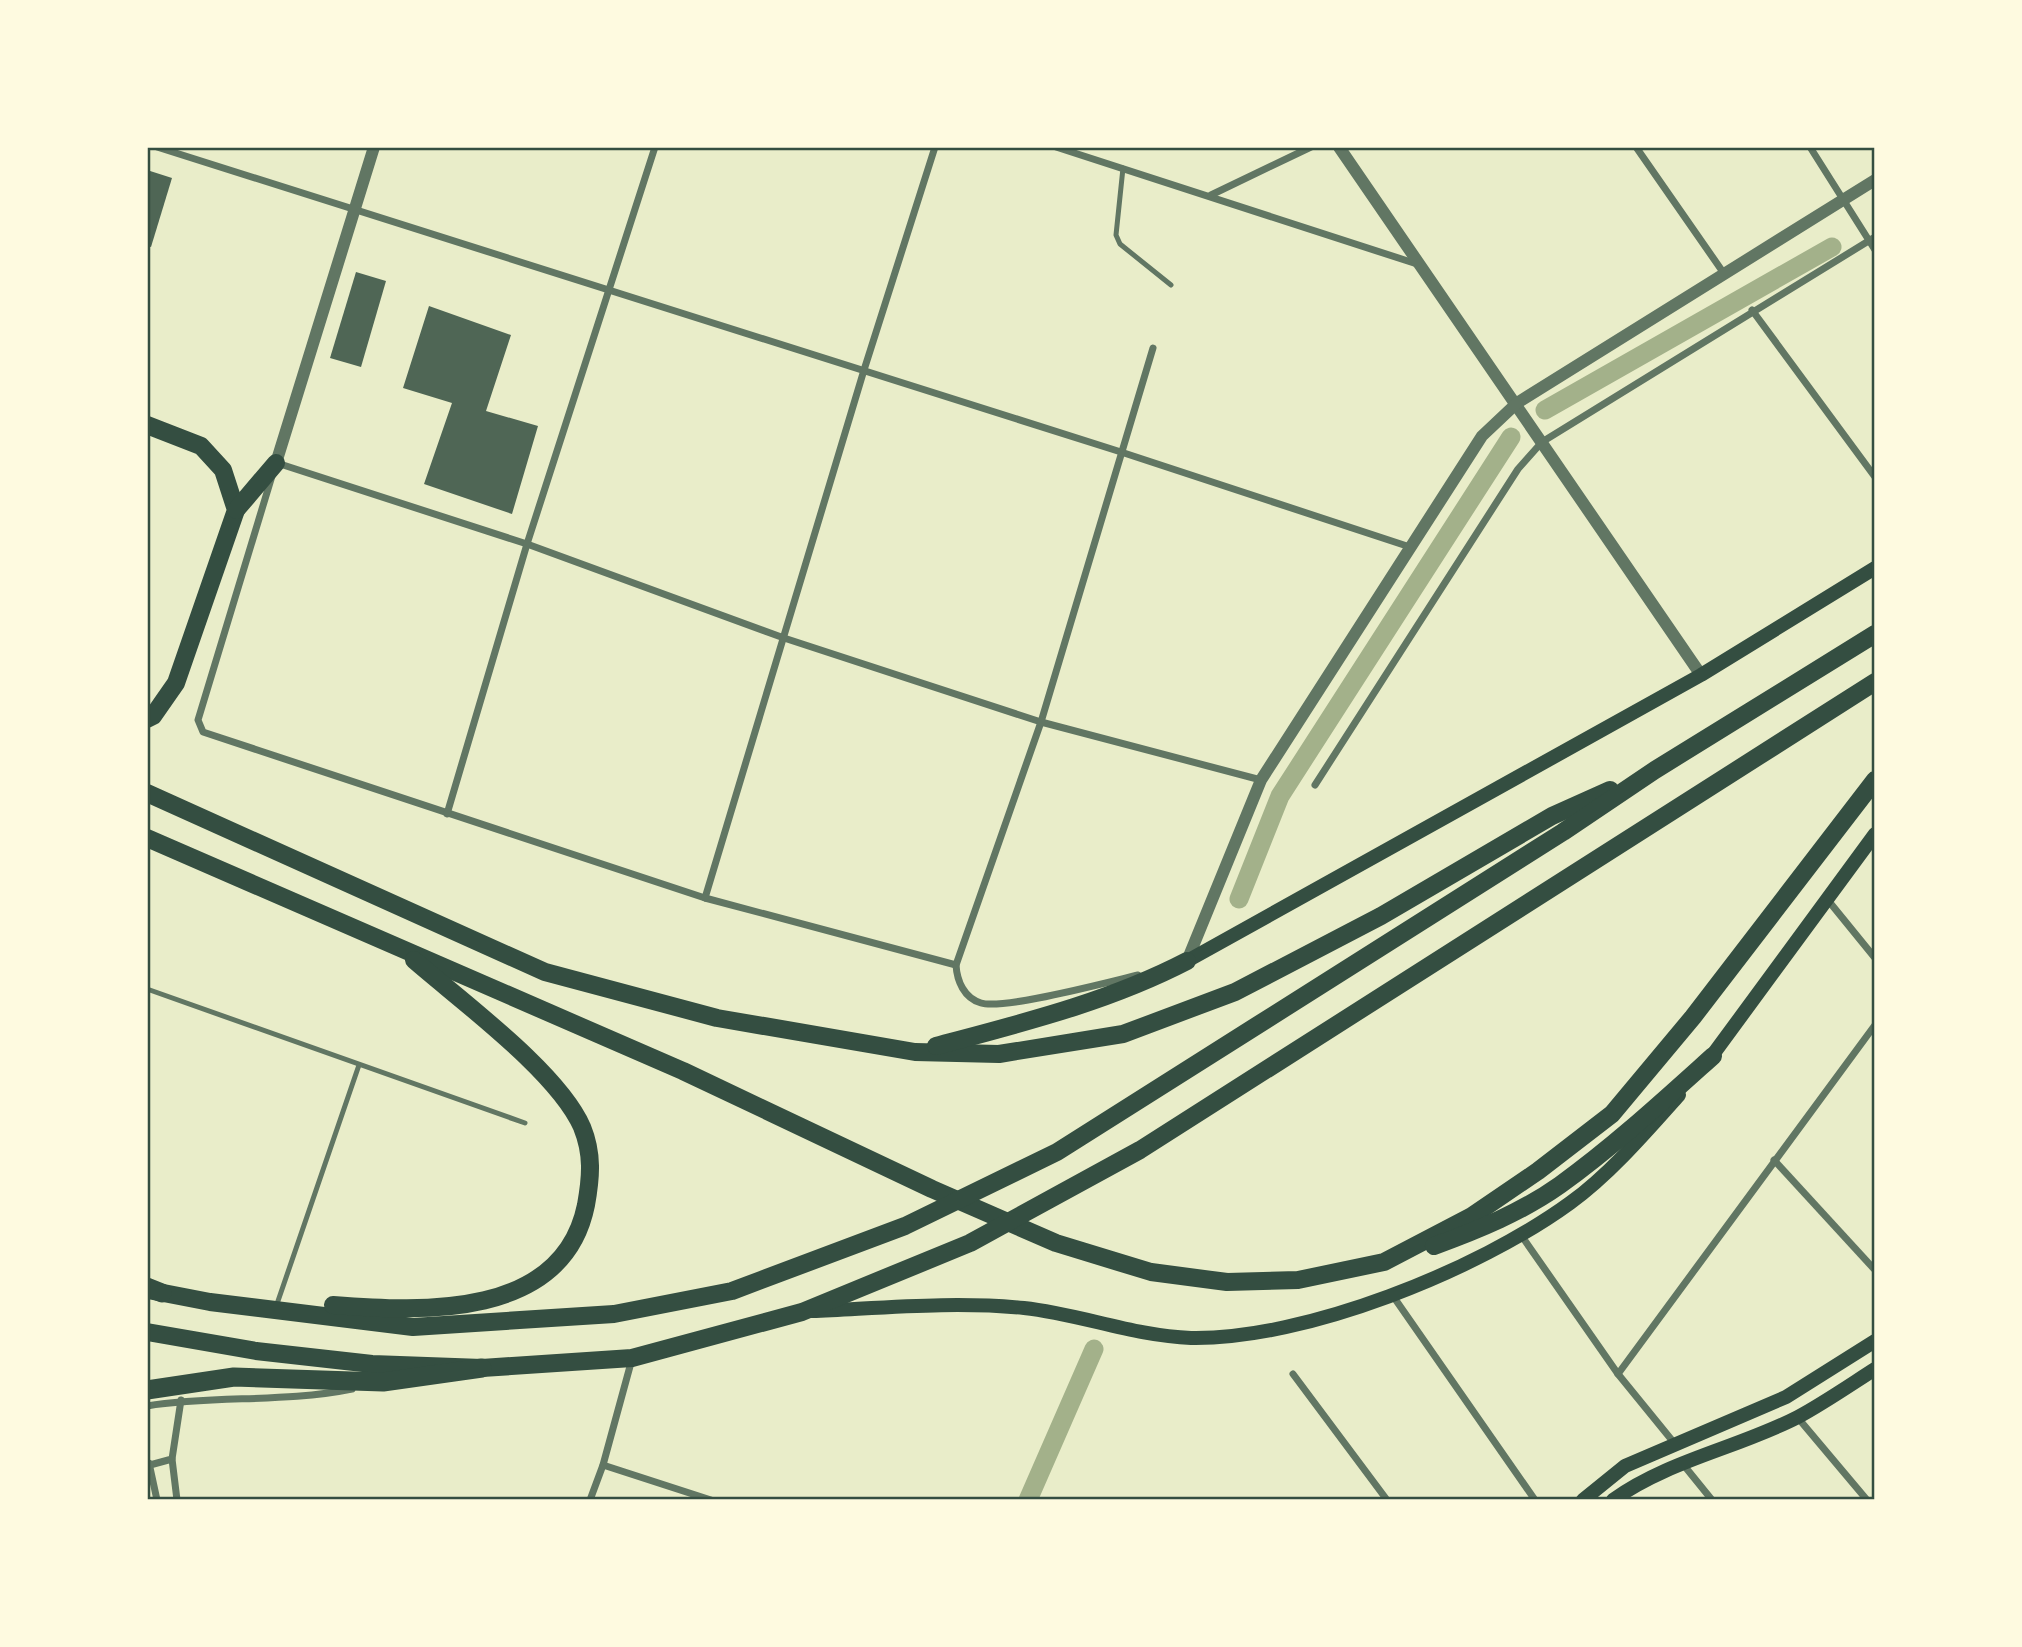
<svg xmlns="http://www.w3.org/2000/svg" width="2022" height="1647" viewBox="0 0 2022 1647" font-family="'DejaVu Sans',sans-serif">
<rect width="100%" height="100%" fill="#e9edc9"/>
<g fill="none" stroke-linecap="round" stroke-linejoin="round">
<g stroke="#a3b18a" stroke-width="19">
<path d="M 1545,410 L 1832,247"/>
<path d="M 1239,899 L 1280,796 L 1511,437"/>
<path d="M 1028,1500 L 1094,1349"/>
</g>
</g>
<g fill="#4f6655">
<path d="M 147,170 L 172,178 L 151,247 L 147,246 Z"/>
<path d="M 356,272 L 386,281 L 361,367 L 330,358 Z"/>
<path d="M 429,306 L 511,335 L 486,411 L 538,426 L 512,514 L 424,484 L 452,403 L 403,388 Z"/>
</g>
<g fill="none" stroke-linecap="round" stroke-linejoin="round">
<g stroke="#617663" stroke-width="5">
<path d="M 1123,168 L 1116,235 L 1120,244 L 1171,285"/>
<path d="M 147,989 L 525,1123"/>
<path d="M 278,1301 L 359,1065"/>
</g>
<g stroke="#617663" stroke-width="7">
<path d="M 157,147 L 1121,452 L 1410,547"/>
<path d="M 1056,147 L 1417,264"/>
<path d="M 1636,147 L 1725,275"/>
<path d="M 1810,147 L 1875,250"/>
<path d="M 1211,195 L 1311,147"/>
<path d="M 1752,310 L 1875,477"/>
<path d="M 277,463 L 527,544 L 784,638 L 1041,722 L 1261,780"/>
<path d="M 272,476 L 198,720 L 203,732 L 705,898 L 956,965"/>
<path d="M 1315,785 L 1518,469 L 1542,442 L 1875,237"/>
<path d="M 447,814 L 527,544 L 655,147"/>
<path d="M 705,898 L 864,370 L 935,147"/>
<path d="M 1827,899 L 1875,958"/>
<path d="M 1138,975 C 1109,982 1004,1010 981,1003 C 964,998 957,981 956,965 L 1041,722 L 1153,348"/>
<path d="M 1774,1160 L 1875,1270"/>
<path d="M 1521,1235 L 1618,1374 L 1675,1444"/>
<path d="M 1393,1296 L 1535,1500"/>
<path d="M 1293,1374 L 1387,1500"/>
<path d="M 1618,1374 L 1875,1025"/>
<path d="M 147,1406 C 215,1395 284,1403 352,1389"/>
<path d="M 1798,1418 L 1867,1500"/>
<path d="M 172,1459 L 177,1500"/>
<path d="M 149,1463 L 157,1500"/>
<path d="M 1682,1463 L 1712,1500"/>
<path d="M 150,1465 L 172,1459 L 181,1400"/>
<path d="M 603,1465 L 711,1500"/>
<path d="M 590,1500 L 603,1465 L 632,1359"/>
</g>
<g stroke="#617663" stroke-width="12">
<path d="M 1339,147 L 1701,675"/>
<path d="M 276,463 L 374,147"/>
<path d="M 1187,961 L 1261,780 L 1482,436 L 1517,403 L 1875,180"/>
</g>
<g stroke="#344e41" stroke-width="14">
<path d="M 1187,961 L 1701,675 L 1875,568"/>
<path d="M 1706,1064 L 1875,834"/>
<path d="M 812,1311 C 882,1308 954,1301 1024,1308 C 1080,1314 1134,1336 1191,1338 C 1305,1340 1478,1270 1570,1203 C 1609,1175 1647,1131 1679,1095"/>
<path d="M 1583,1500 L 1625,1466 L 1786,1397 L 1875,1341"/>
<path d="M 1613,1500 C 1669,1460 1738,1448 1798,1417 C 1824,1403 1850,1385 1875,1369"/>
</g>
<g stroke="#344e41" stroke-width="18">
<path d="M 147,425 L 201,446 L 223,470 L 236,510 L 176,683 L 153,716 L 147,719"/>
<path d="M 236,510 L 276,463"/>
<path d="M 147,793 L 545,972 L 717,1018 L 915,1052 L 999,1054 L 1123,1034 L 1235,992 L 1381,916 L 1552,816 L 1610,790"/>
<path d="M 147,838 L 683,1071 L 932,1189 L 1056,1243 L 1151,1272 L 1227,1282 L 1298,1280 L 1384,1262 L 1472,1216 L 1538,1171 L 1612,1114 L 1693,1017 L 1875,780"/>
<path d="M 936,1046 C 1022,1023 1108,1002 1187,961"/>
<path d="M 1434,1246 C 1478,1230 1522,1212 1560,1185 C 1614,1146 1663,1101 1713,1056"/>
<path d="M 148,1290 L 210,1302 L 413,1327 L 614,1314 L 732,1291 L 905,1226 L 1057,1152 L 1563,832 L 1655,770 L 1875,634"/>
<path d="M 333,1305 C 422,1312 563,1319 586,1205 C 591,1177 593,1154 582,1127 C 558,1072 461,1001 414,960"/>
<path d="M 147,1332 L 256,1351 L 372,1364 L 482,1368 L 632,1358 L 802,1312 L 970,1243 L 1140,1150 L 1875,682"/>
</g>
<g stroke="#344e41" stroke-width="19">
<path d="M 147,1287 L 162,1293"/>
<path d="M 147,1390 L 234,1377 L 383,1382 L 482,1368"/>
</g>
</g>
<rect width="2022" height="1647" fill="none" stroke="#fefae0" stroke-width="298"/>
<rect x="149" y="149" width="1724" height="1349" fill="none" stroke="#344e41" stroke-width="2.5"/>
</svg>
